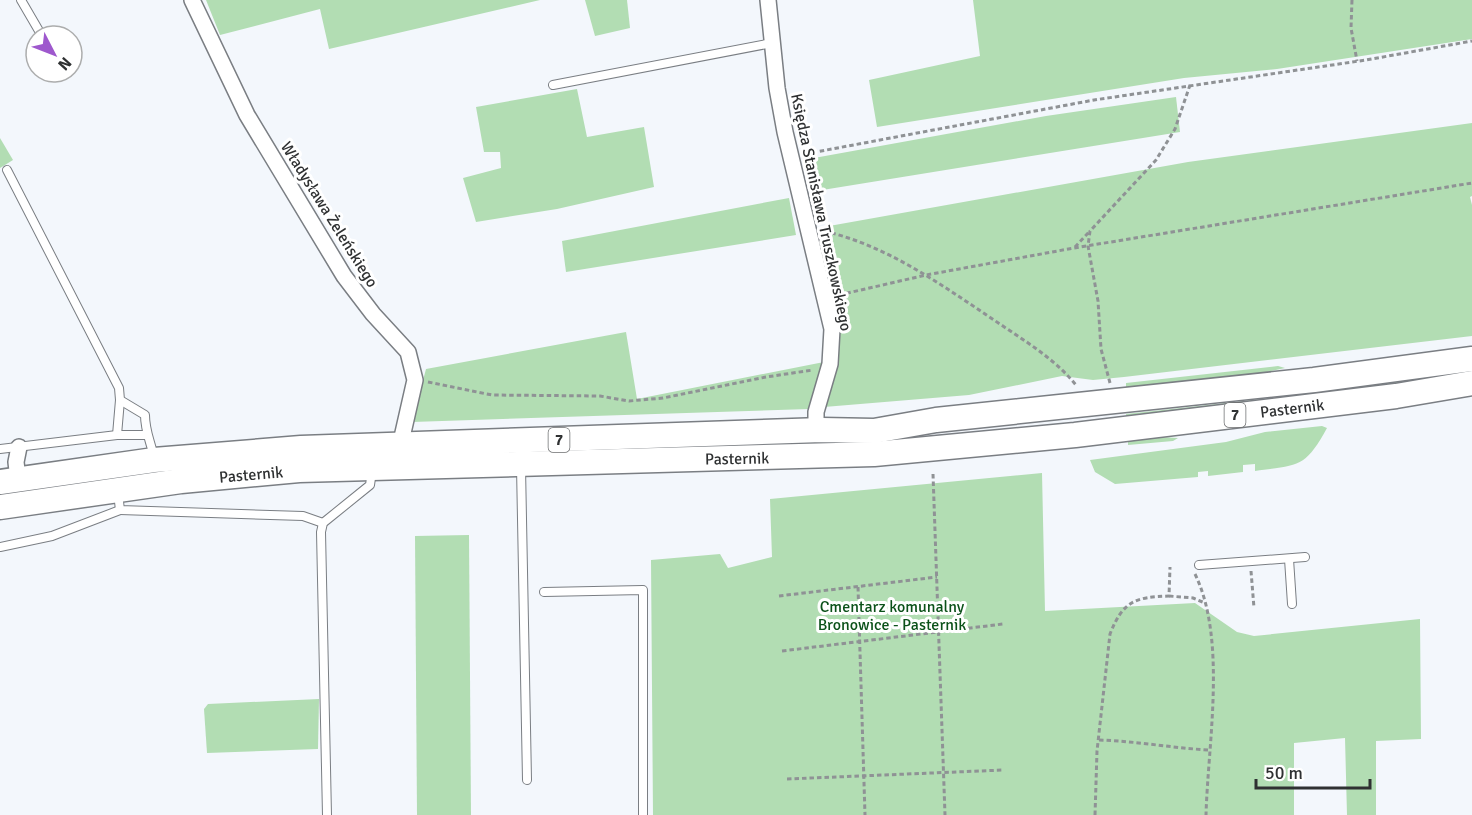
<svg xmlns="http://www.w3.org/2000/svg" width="1472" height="815" viewBox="0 0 1472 815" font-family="Signika,sans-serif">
<rect width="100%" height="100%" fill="#f3f7fc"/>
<g fill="#b2ddb3">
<path d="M 206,0 L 540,0 L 329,49 L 320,9 L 220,35 Z"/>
<path d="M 585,0 L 627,0 L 630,28 L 595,36 Z"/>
<path d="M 973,0 L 1472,0 L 1472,39 L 1277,69 L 1184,78 L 877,127 L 869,80 L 980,56 Z"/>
<path d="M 577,89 L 587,137 L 644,127 L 654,187 L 557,209 L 476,222 L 463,178 L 501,168 L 500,152 L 484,152 L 476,107 Z"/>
<path d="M 1176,97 L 1180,132 L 810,192 L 803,160 L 1046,116 Z"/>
<path d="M 1472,123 L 1472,196 L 1470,197 L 1472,205 L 1472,336 L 1124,377 L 1093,380 L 1062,376 L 969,395 L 824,407 L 839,328 L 818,228 L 1188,162 Z"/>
<path d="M 0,138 L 13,160 L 0,168 Z"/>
<path d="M 789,198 L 796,235 L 566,272 L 562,241 Z"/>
<path d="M 626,332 L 637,399 L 824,362 L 809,409 L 412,422 L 426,369 Z"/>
<path d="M 1278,366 L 1285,368 L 1257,374 L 1126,388 L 1126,383 Z"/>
<path d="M 1472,369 L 1472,375 L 1127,419 L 1126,414 L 1299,395 L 1355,383 Z"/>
<path d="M 1322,426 L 1327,428 C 1305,468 1299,465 1255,471 L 1255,464 L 1243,465 L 1243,472 L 1208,476 L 1208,471 L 1198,472 L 1198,477 L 1115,484 L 1095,472 L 1090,460 L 1226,442 L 1265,432 Z"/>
<path d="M 1141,436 L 1178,438 L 1173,441 L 1128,445 L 1128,438 Z"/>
<path d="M 1042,473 L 1045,611 L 1195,603 L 1237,632 L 1254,636 L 1420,619 L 1421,739 L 1376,741 L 1376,815 L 1347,815 L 1345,738 L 1294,743 L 1294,815 L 653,815 L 651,560 L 720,554 L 728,568 L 772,557 L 770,499 Z"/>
<path d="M 469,535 L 471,815 L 417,815 L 415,536 Z"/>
<path d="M 319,699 L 318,749 L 207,753 L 204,709 L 208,704 Z"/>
</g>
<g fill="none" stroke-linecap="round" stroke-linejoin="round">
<g stroke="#7a7e83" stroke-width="10">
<g id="service">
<path d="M 21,0 L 42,36"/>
<path d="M 553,85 L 772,43"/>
<path d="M 7,170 L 119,388 L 120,400 L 145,415 C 145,432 151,442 154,458"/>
<path d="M 117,435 L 120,400"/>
<path d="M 0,449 L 117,435 L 146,435"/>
<path d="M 521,467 L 527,780"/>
<path d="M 118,493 L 120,510 L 303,516 L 323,523"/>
<path d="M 0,547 L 52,536 L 120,510"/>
<path d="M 1289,559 L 1292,604"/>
<path d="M 1199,565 L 1305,557"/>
<path d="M 544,592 L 643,590 L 643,815"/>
<path d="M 327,815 L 321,532 L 323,523 L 370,485 L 372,471"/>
</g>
</g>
<g stroke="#7a7e83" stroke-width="18">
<g id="minor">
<path d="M 192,0 L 247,115 L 344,276 L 373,314 L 408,352 L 415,380 L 400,446"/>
<path d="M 768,0 L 777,88 L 785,132 L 832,329 L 830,364 L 816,412 L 816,430"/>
<path d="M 18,479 L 16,462 L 19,447"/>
</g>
</g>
<g stroke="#7a7e83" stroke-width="27">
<g id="primary">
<path d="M 0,482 L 154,460 L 301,448 L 822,430 L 874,431 L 936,420 L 1314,380 L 1472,359"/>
<path d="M 0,507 L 181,481 L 299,470 L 874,454 L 1075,435 L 1396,396 L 1472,383"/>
</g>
</g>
<g stroke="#8f9295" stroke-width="3" stroke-dasharray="4.5 3" stroke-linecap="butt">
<path d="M 1352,0 L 1351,28 L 1357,61"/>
<path d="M 805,154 L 1094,100 L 1366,60 L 1472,41"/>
<path d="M 824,231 C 888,246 940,284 994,320 C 1023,340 1053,357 1076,385"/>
<path d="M 1075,247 L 1089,232"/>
<path d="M 839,295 L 926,275 L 1074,248 L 1472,183"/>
<path d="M 428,382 L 492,395 L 600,396 L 629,401 L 663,398 L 766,377 L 813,370"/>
<path d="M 1110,383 L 1101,349 L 1098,301 L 1088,246 L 1090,231 L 1156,160 L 1175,129 L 1190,85"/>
<path d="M 933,474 L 945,815"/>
<path d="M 1251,571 L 1254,608"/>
<path d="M 1195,574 C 1227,640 1208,742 1206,815"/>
<path d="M 858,587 L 865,815"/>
<path d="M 779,596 L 937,577"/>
<path d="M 1169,596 L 1193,598 L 1205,603"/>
<path d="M 782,651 L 1003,624"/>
<path d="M 1099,740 C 1136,741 1171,748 1209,750"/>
<path d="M 787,779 L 1003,770"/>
<path d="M 1095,815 L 1097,751 L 1110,634 C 1123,601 1135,597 1169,596 L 1170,567"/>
</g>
<use href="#service" stroke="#fff" stroke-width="8"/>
<use href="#minor" stroke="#fff" stroke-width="15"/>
<use href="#primary" stroke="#fff" stroke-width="24"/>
</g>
<g text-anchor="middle" stroke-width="6" stroke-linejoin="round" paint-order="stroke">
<g fill="#fff" stroke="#6d6f70" stroke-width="1.5">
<rect x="1224.5" y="403" width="21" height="24" rx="4.5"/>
<rect x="548.5" y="428" width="21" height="24" rx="4.5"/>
</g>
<g font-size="15" font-weight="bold" fill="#2f3132">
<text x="1235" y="420">7</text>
<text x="559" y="445">7</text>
</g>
<g font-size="16" fill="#2f3132" stroke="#fff">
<text transform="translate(822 212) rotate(78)" y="6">Księdza Stanisława Truszkowskiego</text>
<text transform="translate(330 214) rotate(58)" y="6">Władysława Żeleńskiego</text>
<text transform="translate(1292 408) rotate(-7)" y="6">Pasternik</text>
<text transform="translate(737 458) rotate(-1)" y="6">Pasternik</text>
<text transform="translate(251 474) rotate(-5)" y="6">Pasternik</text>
</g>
<g font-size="16" fill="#0b5119" stroke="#fff">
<text x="892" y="612">Cmentarz komunalny<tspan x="892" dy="18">Bronowice - Pasternik</tspan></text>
</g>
</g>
<g transform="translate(54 54) rotate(132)"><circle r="28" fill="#ffffff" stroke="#acadad" stroke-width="1.5"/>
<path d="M0-4.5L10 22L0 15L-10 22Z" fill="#9e58cd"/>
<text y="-9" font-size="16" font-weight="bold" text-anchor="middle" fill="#2f3132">N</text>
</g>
<path d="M1256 779v9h114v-9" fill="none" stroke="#2f3132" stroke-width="3"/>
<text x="1265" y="779" font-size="18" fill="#2f3132" stroke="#ffffff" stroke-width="4.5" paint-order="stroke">50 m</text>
</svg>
